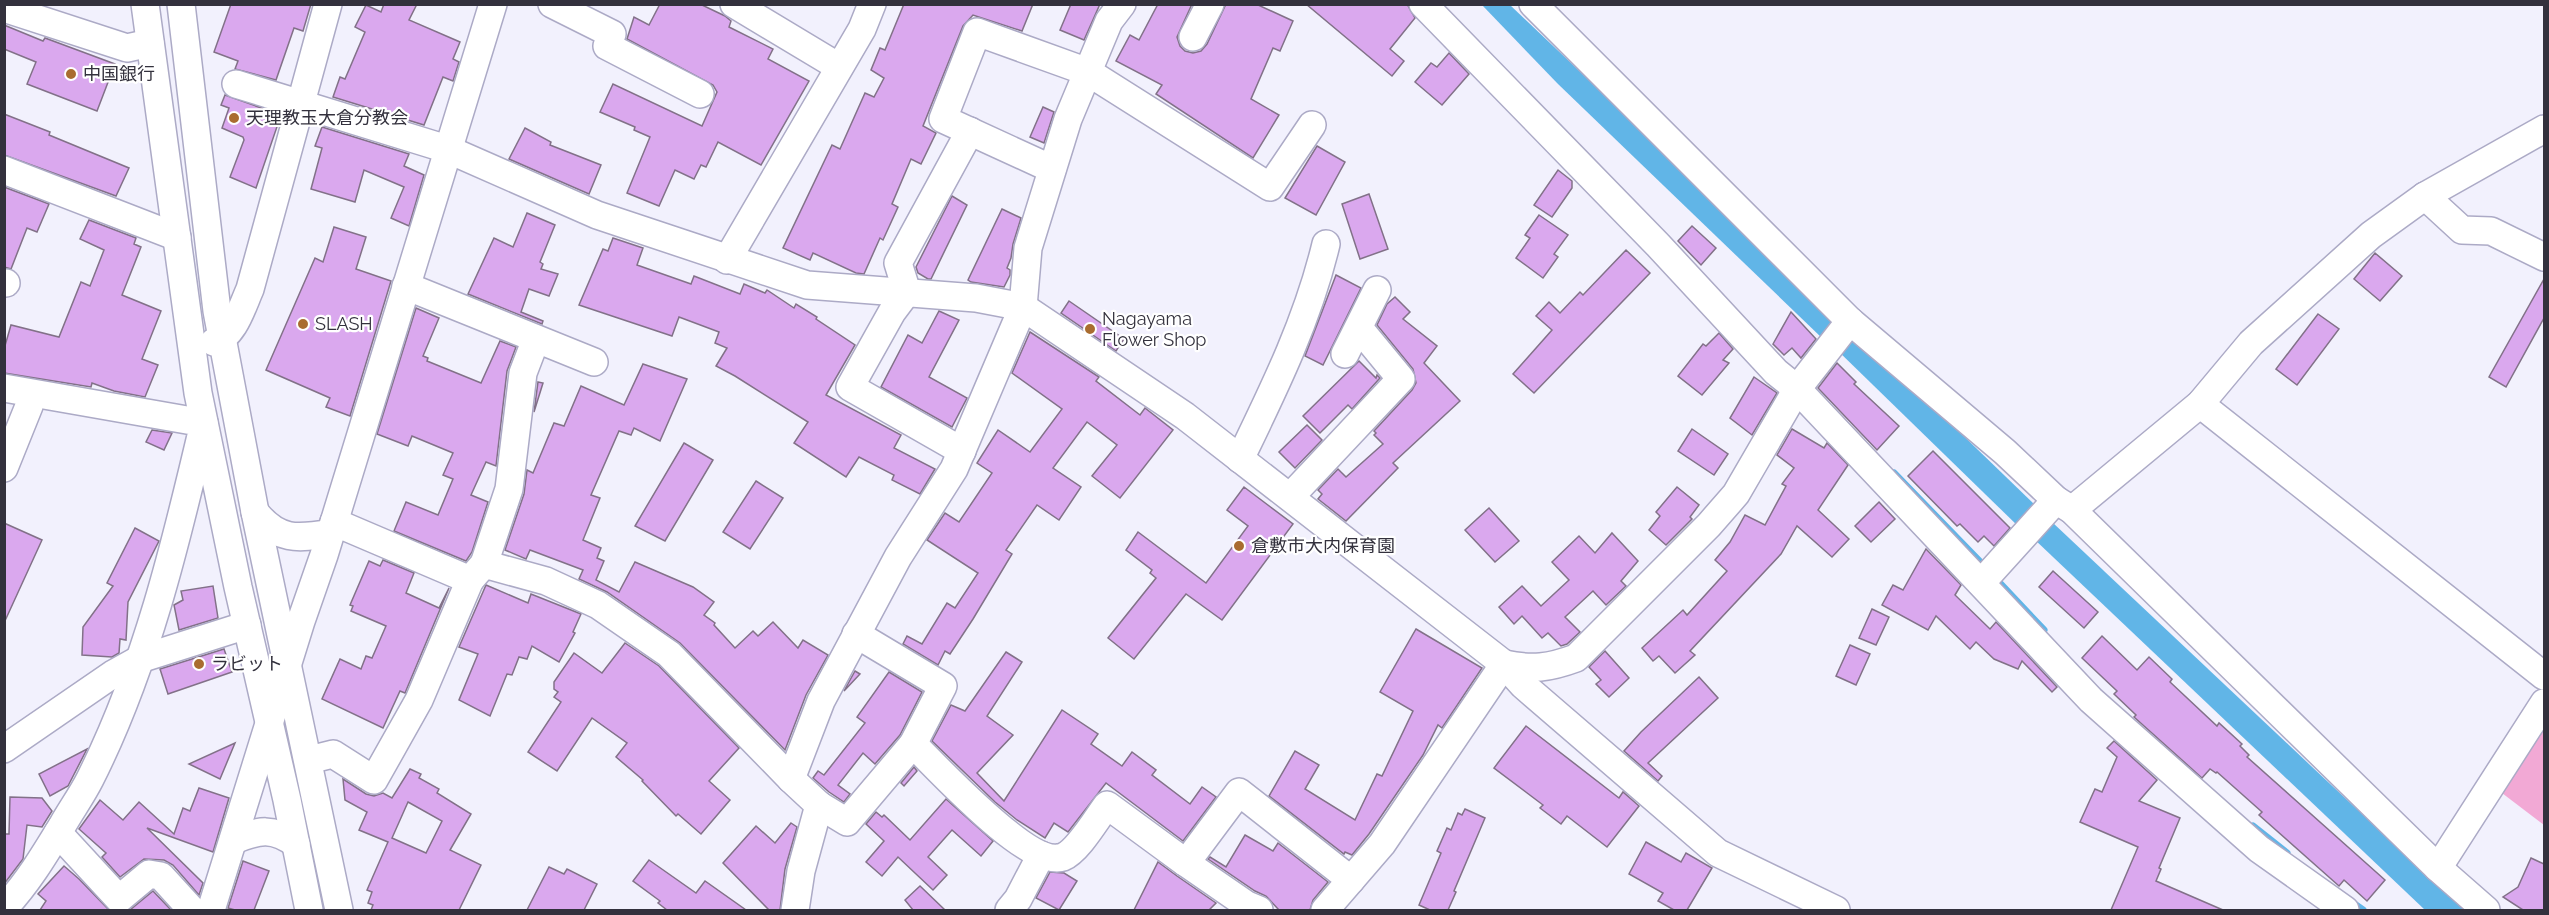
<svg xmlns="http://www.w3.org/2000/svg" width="2549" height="915" viewBox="0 0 2549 915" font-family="Raleway,'Noto Sans JP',sans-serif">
<rect width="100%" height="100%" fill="#f2f1fd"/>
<path fill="#f2a9d5" d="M 2544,713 L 2544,825 L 2498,790 Z"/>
<g fill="#61b5e7">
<path d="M 1482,5 L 1510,5 L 1835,314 L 1836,324 L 1823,339 L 1558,84 Z"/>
<path d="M 1857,333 L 2037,507 L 2021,529 L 1835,348 Z"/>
<path d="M 2052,522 L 2464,910 L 2425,910 L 2033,538 Z"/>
</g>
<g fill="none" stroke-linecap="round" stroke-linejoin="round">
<g stroke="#61b5e7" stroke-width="7">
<path d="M 1894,473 L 1987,569"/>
<path d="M 1994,577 L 2044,630"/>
<path d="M 2253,826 L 2287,853"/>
<path d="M 2350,901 L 2363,910"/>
</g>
</g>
<g fill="#daa8ee" stroke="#827188" stroke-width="1.5" fill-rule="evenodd">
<path d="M 231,4 L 311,4 L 303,31 L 294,28 L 276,80 L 235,69 L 238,61 L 214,52 Z"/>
<path d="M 384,4 L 417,4 L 409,20 L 460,42 L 453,59 L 459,62 L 453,81 L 443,77 L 424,125 L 333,97 L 340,77 L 345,79 L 365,32 L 355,27 L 366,5 L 381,12 Z"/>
<path d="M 660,4 L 700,4 L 725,16 L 731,21 L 729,27 L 773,49 L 768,59 L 809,81 L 761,165 L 718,142 L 706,167 L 701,165 L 694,179 L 675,170 L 659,206 L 627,193 L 650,137 L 634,130 L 635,127 L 600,112 L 613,84 L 702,126 L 717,92 L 713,85 L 627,39 L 634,17 L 649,25 Z"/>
<path d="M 904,4 L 1033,4 L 1022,31 L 973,15 L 963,26 L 923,126 L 936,133 L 921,164 L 911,159 L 892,204 L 898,207 L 883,240 L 880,238 L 864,274 L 856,273 L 813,253 L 810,260 L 783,248 L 832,145 L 840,149 L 865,93 L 874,97 L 884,78 L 871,70 L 880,48 L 885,50 Z"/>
<path d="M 1071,4 L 1100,4 L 1084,40 L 1060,30 Z"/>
<path d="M 1158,4 L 1192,4 L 1177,37 L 1180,46 L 1185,51 L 1193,53 L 1201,51 L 1207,44 L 1226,4 L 1256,4 L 1293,21 L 1280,51 L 1273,48 L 1251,99 L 1279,115 L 1253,158 L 1156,94 L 1162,85 L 1116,61 L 1130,35 L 1139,40 Z"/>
<path d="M 1306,4 L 1407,4 L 1415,18 L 1390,49 L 1404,61 L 1392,76 Z"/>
<path d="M 4,25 L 43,41 L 45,38 L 115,64 L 97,111 L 27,84 L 36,62 L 4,49 Z"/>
<path d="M 1449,53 L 1469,74 L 1442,105 L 1415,82 L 1431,63 L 1437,67 Z"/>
<path d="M 225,95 L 281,115 L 256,188 L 230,177 L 244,140 L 243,137 L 222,128 L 229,108 L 221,105 Z"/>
<path d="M 1043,107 L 1054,112 L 1044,143 L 1030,137 Z"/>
<path d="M 4,114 L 50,132 L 49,135 L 129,168 L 116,196 L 4,155 Z"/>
<path d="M 322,127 L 409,154 L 404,166 L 424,175 L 409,226 L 391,218 L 404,187 L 364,170 L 355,202 L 311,189 L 322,148 L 315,146 Z"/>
<path d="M 525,128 L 551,142 L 550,145 L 601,165 L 589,194 L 509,159 Z"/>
<path d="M 1317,146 L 1345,162 L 1316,215 L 1285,198 Z"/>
<path d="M 1558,170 L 1572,181 L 1572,188 L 1552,217 L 1534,205 Z"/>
<path d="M 4,187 L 49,204 L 37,232 L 27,228 L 11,269 L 4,267 Z"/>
<path d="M 1369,194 L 1388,249 L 1360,259 L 1342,204 Z"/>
<path d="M 952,196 L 967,205 L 931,279 L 928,279 L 918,273 L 916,267 Z"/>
<path d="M 1002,209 L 1021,218 L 1013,244 L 1011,258 L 1007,268 L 1010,270 L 1010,275 L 1004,287 L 971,282 L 968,280 Z"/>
<path d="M 527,213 L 555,225 L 540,262 L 543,264 L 541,269 L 558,274 L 549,296 L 529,289 L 521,312 L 543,321 L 542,324 L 468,294 L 494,238 L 513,247 Z"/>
<path d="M 1539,215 L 1568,235 L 1554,254 L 1558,257 L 1543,278 L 1516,258 L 1530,238 L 1525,235 Z"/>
<path d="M 89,220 L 136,238 L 134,244 L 141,247 L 122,295 L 161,311 L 142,359 L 158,365 L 145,397 L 114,391 L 92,383 L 91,387 L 4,373 L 4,349 L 11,325 L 59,337 L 81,282 L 90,286 L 104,250 L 80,239 Z"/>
<path d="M 1692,226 L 1716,248 L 1701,265 L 1678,241 Z"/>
<path d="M 334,227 L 366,237 L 356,269 L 391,281 L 350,416 L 326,407 L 330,398 L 266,370 L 315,258 L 323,262 Z"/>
<path d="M 613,238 L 643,248 L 637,265 L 691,284 L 694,276 L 740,294 L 744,284 L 765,293 L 767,290 L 794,308 L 796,304 L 817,317 L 816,319 L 855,345 L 826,395 L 901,435 L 894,448 L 935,469 L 920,494 L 892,480 L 894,475 L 859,457 L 846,477 L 794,443 L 808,422 L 735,376 L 716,366 L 727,348 L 715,343 L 719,332 L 679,317 L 672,336 L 579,305 L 603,249 L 608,251 Z"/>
<path d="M 1626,250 L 1650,273 L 1534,393 L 1513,374 L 1552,330 L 1536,316 L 1549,302 L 1560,313 L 1580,292 L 1583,295 Z"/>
<path d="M 2375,253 L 2402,276 L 2380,301 L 2354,279 Z"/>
<path d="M 1336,275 L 1361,288 L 1323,365 L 1305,356 Z"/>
<path d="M 2544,279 L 2544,318 L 2506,387 L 2489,377 Z"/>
<path d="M 1395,297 L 1410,312 L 1403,319 L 1437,346 L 1424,363 L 1460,401 L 1393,463 L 1398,468 L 1346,521 L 1318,499 L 1322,494 L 1318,490 L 1338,469 L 1346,477 L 1383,444 L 1374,435 L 1376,433 L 1374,431 L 1412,390 L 1416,383 L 1413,369 L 1377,325 L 1387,304 Z"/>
<path d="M 1069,301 L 1124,339 L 1116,351 L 1061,313 Z"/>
<path d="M 416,308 L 439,318 L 423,356 L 428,358 L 427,361 L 481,383 L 500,341 L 516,347 L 507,371 L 496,466 L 486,462 L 471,495 L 488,502 L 472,552 L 466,561 L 394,531 L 406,502 L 438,515 L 453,479 L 443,475 L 453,453 L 412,436 L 408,446 L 377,434 Z"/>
<path d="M 939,311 L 959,320 L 929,377 L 967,398 L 952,427 L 881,387 L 908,335 L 922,343 Z"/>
<path d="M 1791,312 L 1816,339 L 1801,358 L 1792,348 L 1784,355 L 1773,344 Z"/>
<path d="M 2318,314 L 2339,329 L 2297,385 L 2276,369 Z"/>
<path d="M 1030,332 L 1099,377 L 1096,381 L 1140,415 L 1145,408 L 1173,430 L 1120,498 L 1092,476 L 1117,445 L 1087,422 L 1053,468 L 1081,487 L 1059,520 L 1037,505 L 1006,550 L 1012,554 L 973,619 L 950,654 L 945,651 L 938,665 L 903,644 L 907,636 L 922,644 L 947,603 L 955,608 L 978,573 L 927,540 L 945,513 L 959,522 L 992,473 L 977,463 L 998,430 L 1030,452 L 1062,409 L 1012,373 Z"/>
<path d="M 1719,333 L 1733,349 L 1723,360 L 1729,363 L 1702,395 L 1678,376 L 1703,344 L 1706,346 Z"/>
<path d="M 1359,361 L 1376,378 L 1377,375 L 1380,378 L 1352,409 L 1348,405 L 1320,433 L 1303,416 Z"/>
<path d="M 1837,363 L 1856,382 L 1854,384 L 1899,426 L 1877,450 L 1818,388 Z"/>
<path d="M 643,364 L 687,379 L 660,441 L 634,428 L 631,435 L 619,431 L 591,495 L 600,498 L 583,540 L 601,548 L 597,558 L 604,561 L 596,580 L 619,592 L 635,562 L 693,587 L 714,602 L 704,615 L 715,623 L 714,625 L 735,648 L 753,631 L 758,636 L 773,622 L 798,648 L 803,640 L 828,655 L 806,695 L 785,750 L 680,643 L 607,592 L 579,579 L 583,570 L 530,550 L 526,559 L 505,550 L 524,494 L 527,470 L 533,473 L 554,423 L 564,426 L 581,386 L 624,405 Z"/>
<path d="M 1754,377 L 1777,393 L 1752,435 L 1730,418 Z"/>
<path d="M 538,382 L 543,383 L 534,412 Z"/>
<path d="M 1307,425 L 1322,440 L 1295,468 L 1279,452 Z"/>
<path d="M 1692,429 L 1728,454 L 1714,475 L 1678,451 Z"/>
<path d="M 1792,429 L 1824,448 L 1827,443 L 1848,465 L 1818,510 L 1849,539 L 1832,557 L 1797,526 L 1781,554 L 1690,651 L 1695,655 L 1675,673 L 1659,656 L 1653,661 L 1642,648 L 1683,610 L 1687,615 L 1727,571 L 1715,560 L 1730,542 L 1745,515 L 1765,525 L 1786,486 L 1782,484 L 1794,468 L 1777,455 Z"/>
<path d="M 152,430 L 172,433 L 164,450 L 146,442 Z"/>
<path d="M 684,443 L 713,460 L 665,541 L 635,526 Z"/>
<path d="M 1933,451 L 2010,528 L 1994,546 L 1984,536 L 1978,542 L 1960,524 L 1957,526 L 1908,476 Z"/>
<path d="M 756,481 L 783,498 L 750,549 L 723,532 Z"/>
<path d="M 1244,487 L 1293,524 L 1222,620 L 1186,594 L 1134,659 L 1108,638 L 1156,578 L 1150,573 L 1152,570 L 1126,550 L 1138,532 L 1206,583 L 1248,526 L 1227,510 Z"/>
<path d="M 1677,487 L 1699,505 L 1690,517 L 1692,519 L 1666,545 L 1649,530 L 1660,516 L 1656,512 Z"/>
<path d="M 1879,502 L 1895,519 L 1871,542 L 1855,526 Z"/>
<path d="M 1489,508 L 1519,541 L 1495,562 L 1465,530 Z"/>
<path d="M 4,523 L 42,540 L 4,623 Z"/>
<path d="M 135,528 L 159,541 L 128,602 L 126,640 L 120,639 L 119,653 L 112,657 L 82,655 L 83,627 L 113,586 L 107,583 Z"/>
<path d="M 1612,533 L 1638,561 L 1621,581 L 1626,586 L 1606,605 L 1593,591 L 1565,617 L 1580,632 L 1567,644 L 1561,646 L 1548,633 L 1542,638 L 1522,616 L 1514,624 L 1499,607 L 1522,586 L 1541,606 L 1569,580 L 1552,562 L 1579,536 L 1595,553 Z"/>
<path d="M 1926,549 L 1961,585 L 1955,595 L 1990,629 L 1996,622 L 2057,687 L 2052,692 L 2022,661 L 2018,669 L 1994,659 L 1976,642 L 1970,649 L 1936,616 L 1928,630 L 1882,605 L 1893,585 L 1903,590 Z"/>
<path d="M 383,560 L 414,573 L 406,593 L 439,608 L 449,588 L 405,693 L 400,691 L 383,728 L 322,699 L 340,659 L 361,669 L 366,656 L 372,658 L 386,626 L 351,611 L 353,606 L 350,605 L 369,561 L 380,566 Z"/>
<path d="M 2053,571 L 2098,612 L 2084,628 L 2039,587 Z"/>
<path d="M 486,585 L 528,603 L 531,594 L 581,614 L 573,632 L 575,633 L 559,662 L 532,646 L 527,659 L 519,657 L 512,675 L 507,674 L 490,716 L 459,700 L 478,654 L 459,647 Z"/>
<path d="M 213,586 L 218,618 L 179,630 L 174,605 L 183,600 L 181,591 Z"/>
<path d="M 1872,609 L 1889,617 L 1876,645 L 1859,638 Z"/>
<path d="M 1416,629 L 1482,668 L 1442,728 L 1438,725 L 1423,755 L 1369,834 L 1352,855 L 1345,852 L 1344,854 L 1269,796 L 1295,751 L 1319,765 L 1305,789 L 1355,820 L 1377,774 L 1382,776 L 1413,711 L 1380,692 Z"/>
<path d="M 2102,636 L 2137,670 L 2149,657 L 2172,679 L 2170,682 L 2217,726 L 2219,723 L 2242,744 L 2240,746 L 2249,755 L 2247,757 L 2385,880 L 2367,901 L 2344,880 L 2339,886 L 2259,815 L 2262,812 L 2217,772 L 2216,773 L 2210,769 L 2202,778 L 2134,717 L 2136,715 L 2114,694 L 2117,691 L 2082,658 Z"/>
<path d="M 625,643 L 659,666 L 739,748 L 709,781 L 730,800 L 701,834 L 678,814 L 676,816 L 642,781 L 643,780 L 616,757 L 627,743 L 592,718 L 557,771 L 528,752 L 561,702 L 554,697 L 558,692 L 554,689 L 554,682 L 574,653 L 602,673 Z"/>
<path d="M 1850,645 L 1870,654 L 1856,685 L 1836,676 Z"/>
<path d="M 224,649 L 232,672 L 168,694 L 160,669 Z"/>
<path d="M 1605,651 L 1629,678 L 1609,697 L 1596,684 L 1601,680 L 1589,667 Z"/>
<path d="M 1006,652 L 1022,662 L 987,716 L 1013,735 L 977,773 L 1004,801 L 1062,710 L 1098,734 L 1091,744 L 1122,766 L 1132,752 L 1156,770 L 1152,775 L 1190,804 L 1202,787 L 1216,797 L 1183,841 L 1106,783 L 1068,832 L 1054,823 L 1045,838 L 1017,820 L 995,802 L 932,741 L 951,705 L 965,711 Z"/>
<path d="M 855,671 L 860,674 L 844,691 Z"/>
<path d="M 889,672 L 922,692 L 900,735 L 875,764 L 863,753 L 838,785 L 850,794 L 844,802 L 829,792 L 813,778 L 818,771 L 824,775 L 865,723 L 857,717 Z"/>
<path d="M 1699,677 L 1718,698 L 1648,763 L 1662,776 L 1658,781 L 1624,751 L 1641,732 Z"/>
<path d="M 1526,726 L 1619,798 L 1623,792 L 1639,806 L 1607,847 L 1567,816 L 1561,824 L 1540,808 L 1543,805 L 1494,768 Z"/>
<path d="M 2114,741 L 2157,780 L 2139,801 L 2180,818 L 2159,868 L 2161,869 L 2156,881 L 2223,910 L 2111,910 L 2138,847 L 2080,822 L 2095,789 L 2102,792 L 2117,757 L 2107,748 Z"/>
<path d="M 235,743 L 220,779 L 189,764 Z"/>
<path d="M 87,749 L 68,786 L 50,796 L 39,774 Z"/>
<path d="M 914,767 L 917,771 L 904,786 L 901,783 Z"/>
<path d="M 410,769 L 421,774 L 419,778 L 439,789 L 437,793 L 471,814 L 450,850 L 481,865 L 459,910 L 371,910 L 373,905 L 368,903 L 372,892 L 367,890 L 388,842 L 359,830 L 367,812 L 345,800 L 343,779 L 366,794 L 374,796 L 383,793 L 392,798 ZM 408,802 L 442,821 L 426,853 L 392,838 Z"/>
<path d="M 199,788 L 229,798 L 213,852 L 147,828 L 203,883 L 199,895 L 173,865 L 164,860 L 144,859 L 120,877 L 102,857 L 106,853 L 79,829 L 100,800 L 123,820 L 139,802 L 174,834 L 183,808 L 190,811 Z"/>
<path d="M 10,797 L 42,798 L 52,811 L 42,827 L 27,825 L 23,859 L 4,884 L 4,834 L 9,834 Z"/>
<path d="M 946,799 L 993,841 L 981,856 L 952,830 L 928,857 L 947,875 L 933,890 L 898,857 L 882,876 L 866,862 L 884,841 L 866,824 L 876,812 L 882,817 L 884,815 L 910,840 Z"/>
<path d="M 1465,809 L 1485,818 L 1454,891 L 1456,892 L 1448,910 L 1430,910 L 1419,905 L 1441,853 L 1437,851 L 1447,828 L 1451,830 L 1458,813 L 1462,815 Z"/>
<path d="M 791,823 L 797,827 L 785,869 L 780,910 L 769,910 L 723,863 L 756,826 L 775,843 Z"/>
<path d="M 1245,835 L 1273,851 L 1278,843 L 1328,882 L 1313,900 L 1310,910 L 1279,910 L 1266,896 L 1255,891 L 1208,859 L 1210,857 L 1226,867 Z"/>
<path d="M 1646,842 L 1681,862 L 1686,853 L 1712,868 L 1687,910 L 1674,910 L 1658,901 L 1663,893 L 1629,874 Z"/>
<path d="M 2531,858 L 2544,864 L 2544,910 L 2523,910 L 2503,897 L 2518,887 Z"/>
<path d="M 649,860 L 696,893 L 705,881 L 746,910 L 667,910 L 658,903 L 660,901 L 633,881 Z"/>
<path d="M 243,861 L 269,871 L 254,910 L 235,910 L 228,908 Z"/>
<path d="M 1158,862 L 1177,876 L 1216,903 L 1209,910 L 1134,910 Z"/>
<path d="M 64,866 L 79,879 L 109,910 L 40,910 L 46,901 L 38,894 Z"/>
<path d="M 549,867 L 564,874 L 567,869 L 597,884 L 584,910 L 527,910 Z"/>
<path d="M 1050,872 L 1064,873 L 1077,881 L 1059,910 L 1036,898 Z"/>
<path d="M 920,886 L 945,910 L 913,910 L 905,900 Z"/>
<path d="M 153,891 L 171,910 L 130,910 Z"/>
</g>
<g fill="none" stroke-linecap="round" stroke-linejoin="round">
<g stroke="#acaac6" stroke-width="30">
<g id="minor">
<path d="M 145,4 L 198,393 L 238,587 L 287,800 L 309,910"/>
<path d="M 181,4 L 217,311 L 255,512 L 339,910"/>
<path d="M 552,4 L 612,34 L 607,46 L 700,94"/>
<path d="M 734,4 L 839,67"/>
<path d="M 1423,4 L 1658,245 L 1776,372 L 1797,389 L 2091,700 L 2259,849 L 2345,910"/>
<path d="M 1533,4 L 1850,321 L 2005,452 L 2056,500 L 2072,510 L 2438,868 L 2486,910"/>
<path d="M 4,8 L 127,48 L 150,43"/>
<path d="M 1193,37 L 1210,4"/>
<path d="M 236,84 L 447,149 L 597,215 L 807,285 L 976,298 L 1023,307 L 1185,416 L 1504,664 L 1523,685 L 1718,853 L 1836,910"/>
<path d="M 1052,169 L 943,119 L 977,32 L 1088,72 L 1270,187 L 1312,125"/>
<path d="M 4,170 L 177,237"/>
<path d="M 2425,196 L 2462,230 L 2491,231 L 2544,257"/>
<path d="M 727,260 L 862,29 L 872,4"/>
<path d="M 4,283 L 6,283"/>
<path d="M 406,286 L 594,362"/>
<path d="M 214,342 C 234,336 242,307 250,289 L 328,4"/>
<path d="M 1345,354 L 1377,290"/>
<path d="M 4,388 L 204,423 C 176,543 146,668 90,779 C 82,795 71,810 62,826 C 45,854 27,884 4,908"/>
<path d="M 2200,404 L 2544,676"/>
<path d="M 962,451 L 850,387 L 892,312 L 907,292 L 898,263 L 970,131"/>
<path d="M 1240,459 C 1274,389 1308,320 1326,244"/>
<path d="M 4,468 L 29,406"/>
<path d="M 1290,497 L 1401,379 L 1359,328"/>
<path d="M 2072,510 L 2200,404 L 2251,343 L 2371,235 L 2425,196 L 2544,129"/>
<path d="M 255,512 C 278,541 297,539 331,533"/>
<path d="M 334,522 L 470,580 L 484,564 L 546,581 L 598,605 L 669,654 L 791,779 L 819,805 L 801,871 L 795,910"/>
<path d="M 484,564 L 509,489 L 523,373 L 536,339"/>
<path d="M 1981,583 L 2056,500"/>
<path d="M 1504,664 C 1532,670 1549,668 1576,658 L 1709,525 L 1736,494 L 1797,389 L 1850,321"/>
<path d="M 913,744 C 938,768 1029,869 1063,857 C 1078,851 1097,818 1107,805 L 1186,863 L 1247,905 L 1259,910"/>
<path d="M 4,749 L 113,674 L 140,659 L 247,625"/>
<path d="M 309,760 L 333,754 L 374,780 L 419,700 L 470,580"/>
<path d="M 791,779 L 821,701 L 898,557 L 954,469 L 1023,307 L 1028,248 L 1068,119 L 1109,21 L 1122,4"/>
<path d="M 819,805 L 847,822 L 913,744 L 943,686 L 856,634"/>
<path d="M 58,833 L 119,899 L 149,874 L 161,876 L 192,910"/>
<path d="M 234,840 C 259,830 273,827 296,844"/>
<path d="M 1186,863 L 1239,792 L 1351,880"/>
<path d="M 2438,868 L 2544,703"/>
<path d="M 211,910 L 301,621 L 324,555 L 493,4"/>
<path d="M 1009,910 L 1018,899 L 1041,855"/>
<path d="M 1325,910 L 1382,844 L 1504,664"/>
</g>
</g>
<use href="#minor" stroke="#fff" stroke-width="27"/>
</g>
<g fill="#a96c30" stroke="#fff" stroke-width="2">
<circle cx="71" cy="74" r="6"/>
<circle cx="234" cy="118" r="6"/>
<circle cx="303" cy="324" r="6"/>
<circle cx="1090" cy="329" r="6"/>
<circle cx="1239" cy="546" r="6"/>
<circle cx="199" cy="664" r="6"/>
</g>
<g text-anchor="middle" stroke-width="4.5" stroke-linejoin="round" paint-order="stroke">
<g font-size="18" fill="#33313d" stroke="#fff" text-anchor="start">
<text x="83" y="80">中国銀行</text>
<text x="246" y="124">天理教玉大倉分教会</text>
<text x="1102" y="325">Nagayama<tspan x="1102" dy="21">Flower Shop</tspan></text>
<text x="315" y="330">SLASH</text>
<text x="1251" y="552">倉敷市大内保育園</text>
<text x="211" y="670">ラビット</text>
</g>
</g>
<rect width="2549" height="915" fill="none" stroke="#33313d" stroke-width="12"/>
</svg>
